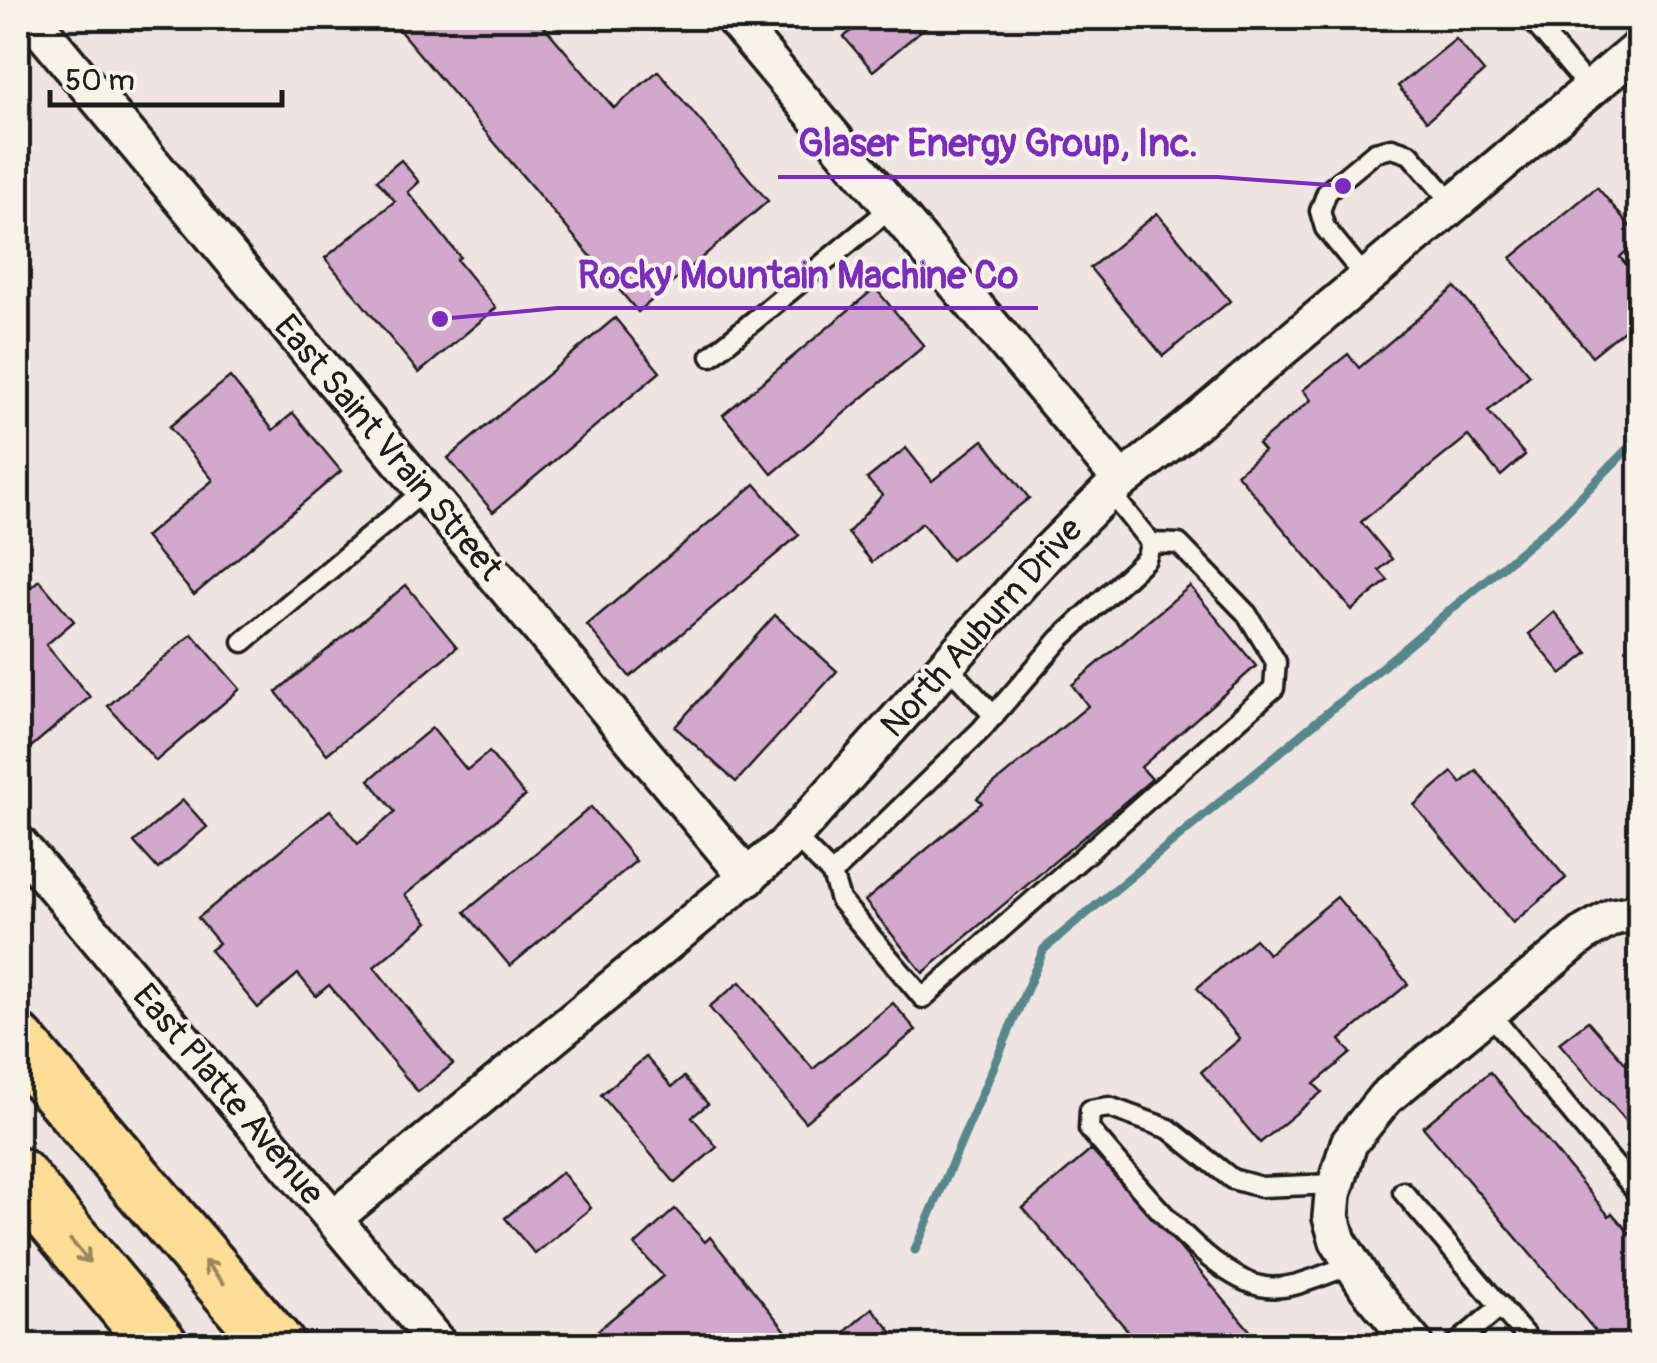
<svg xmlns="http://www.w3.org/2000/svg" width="1657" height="1363" viewBox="0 0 1657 1363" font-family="Pangolin,sans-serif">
<rect width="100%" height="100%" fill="#f0e4e3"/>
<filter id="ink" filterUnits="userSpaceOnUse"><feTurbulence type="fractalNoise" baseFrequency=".01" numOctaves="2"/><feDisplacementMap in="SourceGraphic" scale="20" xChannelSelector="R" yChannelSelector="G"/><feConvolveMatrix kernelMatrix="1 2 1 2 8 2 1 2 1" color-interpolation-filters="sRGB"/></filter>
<g filter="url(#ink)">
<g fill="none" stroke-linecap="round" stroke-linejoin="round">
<path stroke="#56878a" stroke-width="9" d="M 915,1250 L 1044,949 L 1558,520 L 1640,436"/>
</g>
<g fill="#d3a8cd" stroke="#1c1c1c" stroke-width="2.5">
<path d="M 389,18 L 537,18 L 614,108 L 658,71 L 768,201 L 638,312 Z"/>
<path d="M 867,18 L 936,18 L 873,71 L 844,37 Z"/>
<path d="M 1456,39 L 1484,72 L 1427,121 L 1398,86 Z"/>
<path d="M 401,160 L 419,182 L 408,192 L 460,257 L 457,260 L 496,308 L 419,373 L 325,258 L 395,201 L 377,180 Z"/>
<path d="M 1597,187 L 1640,238 L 1620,257 L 1640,281 L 1640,317 L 1592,356 L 1511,258 Z"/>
<path d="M 1157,213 L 1230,301 L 1163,356 L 1090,268 Z"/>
<path d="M 1455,287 L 1530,375 L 1488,411 L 1525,455 L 1501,476 L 1468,436 L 1361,522 L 1392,559 L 1379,570 L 1388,580 L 1352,610 L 1237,474 L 1264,451 L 1258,444 L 1311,400 L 1303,390 L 1348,354 L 1359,368 Z"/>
<path d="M 875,288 L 924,346 L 772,474 L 723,415 Z"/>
<path d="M 615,318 L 660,372 L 493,512 L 448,458 Z"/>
<path d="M 230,377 L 273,430 L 293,413 L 341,471 L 194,595 L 145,537 L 213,480 L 169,427 Z"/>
<path d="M 983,440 L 1029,498 L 951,560 L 922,523 L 872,562 L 848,533 L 882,495 L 867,479 L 906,448 L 932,481 Z"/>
<path d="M 755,484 L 799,535 L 630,677 L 587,625 Z"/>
<path d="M 39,580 L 74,621 L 46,645 L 90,697 L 18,758 L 18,598 Z"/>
<path d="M 406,585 L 457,647 L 327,754 L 276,692 Z"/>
<path d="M 1190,586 L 1256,666 L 1141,767 L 1152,779 L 923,973 L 865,901 L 982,803 L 977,798 L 1088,706 L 1072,685 Z"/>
<path d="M 1554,612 L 1588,653 L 1562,674 L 1529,634 Z"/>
<path d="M 775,615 L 837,671 L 736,782 L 675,727 Z"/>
<path d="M 192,634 L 240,689 L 156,761 L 108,706 Z"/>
<path d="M 432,728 L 467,770 L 489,752 L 525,796 L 405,895 L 428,922 L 374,967 L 453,1064 L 418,1092 L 329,985 L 316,996 L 298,974 L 258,1008 L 210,950 L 219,943 L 198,918 L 330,810 L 358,844 L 395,812 L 369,780 Z"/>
<path d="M 1476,770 L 1566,878 L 1513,923 L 1414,805 L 1452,772 L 1461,783 Z"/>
<path d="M 183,800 L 207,827 L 158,869 L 134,842 Z"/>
<path d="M 591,807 L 636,861 L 510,966 L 465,912 Z"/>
<path d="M 1337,897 L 1408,984 L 1340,1040 L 1351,1053 L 1314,1084 L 1322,1092 L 1260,1143 L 1201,1072 L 1240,1039 L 1197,988 L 1255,939 L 1268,954 Z"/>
<path d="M 740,982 L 813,1069 L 893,1003 L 916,1030 L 805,1122 L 709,1007 Z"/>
<path d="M 1588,1021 L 1640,1080 L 1640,1137 L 1559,1043 Z"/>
<path d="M 646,1057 L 672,1087 L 684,1077 L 708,1104 L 692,1117 L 717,1147 L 675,1183 L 601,1095 Z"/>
<path d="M 1490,1072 L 1609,1216 L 1612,1213 L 1640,1245 L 1640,1346 L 1608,1346 L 1423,1127 Z"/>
<path d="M 1091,1150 L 1180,1248 L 1263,1346 L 1141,1346 L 1023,1208 Z"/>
<path d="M 562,1172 L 591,1208 L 535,1254 L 505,1218 Z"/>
<path d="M 675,1209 L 705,1242 L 710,1237 L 798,1346 L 579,1346 L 663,1276 L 635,1245 Z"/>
<path d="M 872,1308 L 904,1346 L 829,1346 Z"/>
</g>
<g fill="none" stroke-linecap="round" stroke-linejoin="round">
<g stroke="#1c1c1c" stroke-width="25">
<g id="service">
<path d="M 1530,18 L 1590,89"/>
<path d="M 1366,278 L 1325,228 L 1320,211 L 1327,192 L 1375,152 L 1392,148 L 1410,154 L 1453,204"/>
<path d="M 711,356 L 892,207"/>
<path d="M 243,642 L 425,490"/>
<path d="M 946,664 L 994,716"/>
<path d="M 793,835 L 832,874 L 981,730 L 1060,639 L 1146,559 L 1151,543 L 1109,491"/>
<path d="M 832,874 L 840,900 L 923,998 L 1274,688 L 1276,662 L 1247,614 L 1179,544 L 1151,543"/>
<path d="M 1488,1011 L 1640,1196"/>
<path d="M 1335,1184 L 1261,1187 L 1232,1179 L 1169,1129 L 1109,1107 L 1090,1110 L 1089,1129 C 1128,1172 1203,1273 1260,1286 C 1289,1293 1324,1274 1351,1265"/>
<path d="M 1403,1192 L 1534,1346"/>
<path d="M 1454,1346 L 1501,1306"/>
</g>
</g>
<g stroke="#1c1c1c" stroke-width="42">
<g id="minor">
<path d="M 31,18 L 748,878"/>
<path d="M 733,18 L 1121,480"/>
<path d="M 18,843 L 440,1346"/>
<path d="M 334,1218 L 784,846 L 1046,554 L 1109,491 L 1182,433 L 1640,47"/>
<path d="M 1416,1346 L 1367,1287 L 1338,1241 L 1331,1217 L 1333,1194 L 1349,1143 L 1385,1098 L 1585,933 L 1613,917 L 1640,912"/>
</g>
</g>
<g stroke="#1c1c1c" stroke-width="62">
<g id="primary">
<path d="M 18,1043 L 277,1346"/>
<path d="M 18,1176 L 160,1346"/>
</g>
</g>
<use href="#service" stroke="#f7f3e8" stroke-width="18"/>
<use href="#minor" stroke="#f7f3e8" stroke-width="35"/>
<use href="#primary" stroke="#fedd96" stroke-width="55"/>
</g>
<defs><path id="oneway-shaft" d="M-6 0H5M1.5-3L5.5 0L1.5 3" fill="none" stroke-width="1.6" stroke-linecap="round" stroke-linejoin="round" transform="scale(2.5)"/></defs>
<g stroke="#98865f">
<use href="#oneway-shaft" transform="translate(80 1251) rotate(50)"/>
<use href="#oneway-shaft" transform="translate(214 1272) rotate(-131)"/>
</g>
</g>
<g text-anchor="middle" stroke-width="8" stroke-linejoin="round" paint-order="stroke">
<g font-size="35" fill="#1c1c1c" stroke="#f7f3e8">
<text transform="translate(389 447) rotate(50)" y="12">East Saint Vrain Street</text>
<text transform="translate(981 627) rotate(-48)" y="12">North Auburn Drive</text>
<text transform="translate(229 1094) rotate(50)" y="12">East Platte Avenue</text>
</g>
</g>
<path fill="none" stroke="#7b2cbf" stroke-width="4" d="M1343 186L1217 177H778M440 319L558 308H1038"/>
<g fill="#7b2cbf" stroke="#f7f3e8" stroke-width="4">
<circle cx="1343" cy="186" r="10"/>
<circle cx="440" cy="319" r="10"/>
</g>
<g font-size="38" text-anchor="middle" font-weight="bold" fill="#7b2cbf" stroke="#f7f3e8" stroke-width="8" stroke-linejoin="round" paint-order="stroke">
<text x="998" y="156">Glaser Energy Group, Inc.</text>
<text x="798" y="288">Rocky Mountain Machine Co</text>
</g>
<rect width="1657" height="1363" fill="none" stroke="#f7f3e8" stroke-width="60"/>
<rect x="30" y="30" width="1597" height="1303" fill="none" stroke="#1c1c1c" stroke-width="4" filter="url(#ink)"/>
<path d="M50 90v15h232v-15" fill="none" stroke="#1c1c1c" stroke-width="5"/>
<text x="65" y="90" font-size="30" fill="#1c1c1c" stroke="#f7f3e8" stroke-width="8" paint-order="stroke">50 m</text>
</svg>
